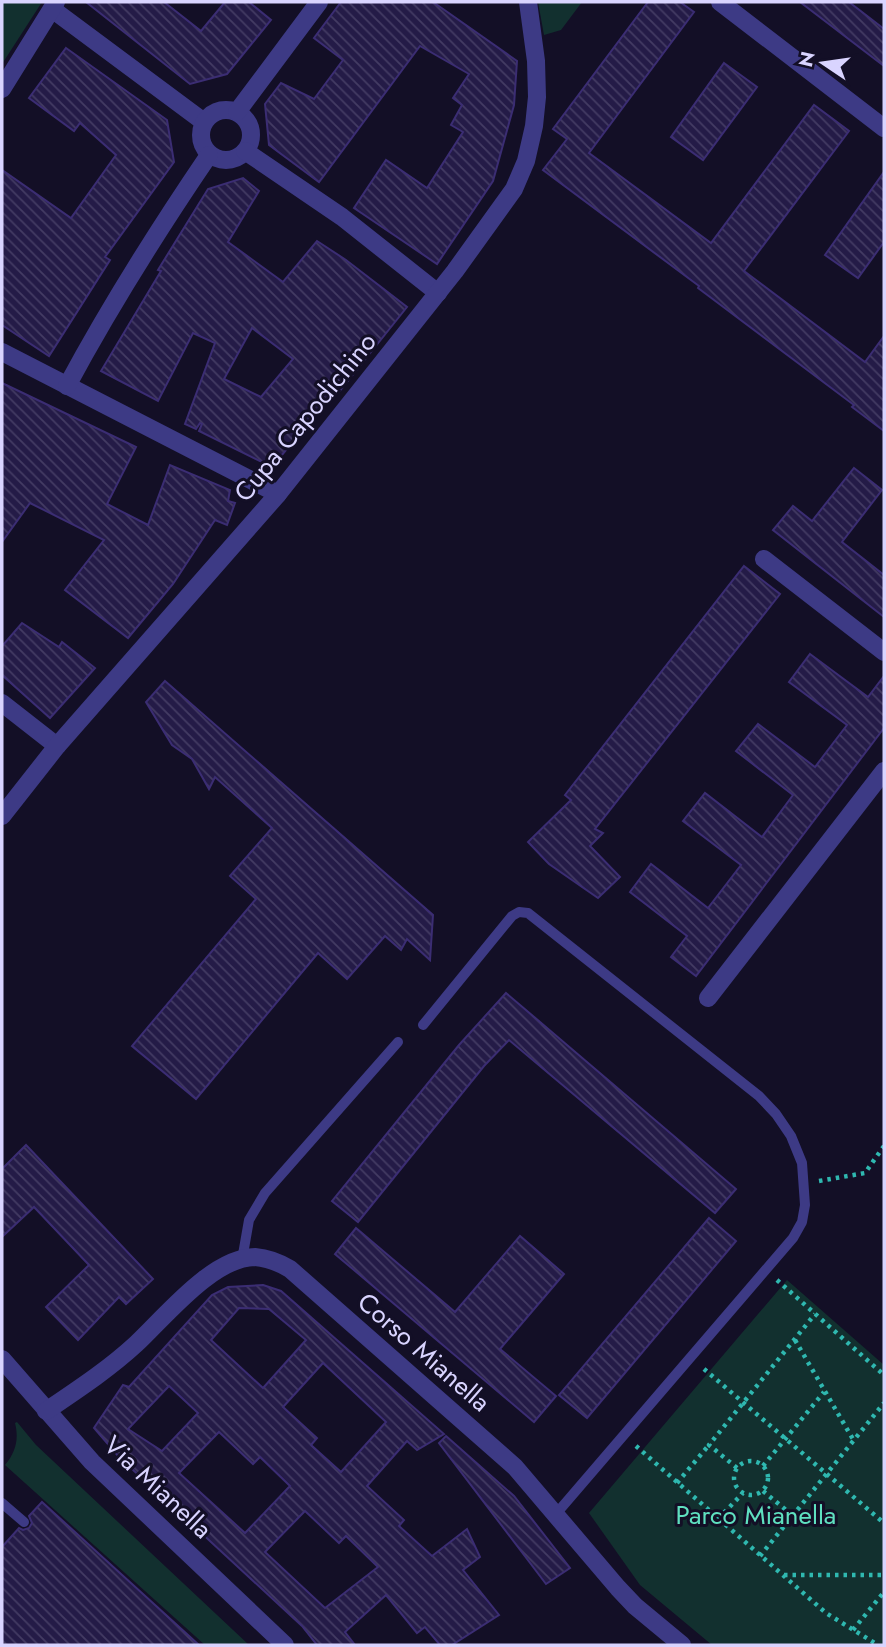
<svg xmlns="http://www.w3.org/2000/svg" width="886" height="1647" viewBox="0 0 886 1647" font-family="Jost,sans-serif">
<defs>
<pattern id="building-back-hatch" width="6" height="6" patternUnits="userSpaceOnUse" patternTransform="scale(1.75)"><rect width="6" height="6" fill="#241b47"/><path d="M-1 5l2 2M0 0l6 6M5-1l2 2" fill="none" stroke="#433b63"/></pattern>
</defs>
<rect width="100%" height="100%" fill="#130f26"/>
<g fill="#12302f">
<path d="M 2,2 L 42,2 L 2,64 Z"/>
<path d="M 538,2 L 582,2 L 561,30 L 544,35 Z"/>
<path d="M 787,1280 L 884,1365 L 884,1645 L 712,1645 L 640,1585 L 589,1513 Z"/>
<path d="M 17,1422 L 36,1445 L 249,1645 L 205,1645 L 5,1465 C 16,1452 19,1439 15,1423 Z"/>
</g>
<g fill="url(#building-back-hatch)" stroke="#3b2d73" stroke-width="2" fill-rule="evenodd">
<path d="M 86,2 L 164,2 L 201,31 L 225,2 L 249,2 L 271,20 L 227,74 L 190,84 Z"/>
<path d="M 341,2 L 433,2 L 517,61 L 514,105 L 493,181 L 437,264 L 354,208 L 386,160 L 427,188 L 463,132 L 451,125 L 462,105 L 453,98 L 469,74 L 420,46 L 319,182 L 269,145 L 265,104 L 281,83 L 314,99 L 343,60 L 314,38 Z"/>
<path d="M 648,2 L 680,2 L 694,12 L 589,153 L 711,243 L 814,105 L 849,131 L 744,271 L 865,362 L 884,336 L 884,431 L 852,407 L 854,405 L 698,288 L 699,286 L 543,170 L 567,139 L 553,129 Z"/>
<path d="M 800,2 L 849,2 L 884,29 L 884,66 Z"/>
<path d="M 66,48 L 167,120 L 174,162 L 105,257 L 110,260 L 49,356 L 2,325 L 2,170 L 71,218 L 116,155 L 80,123 L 74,131 L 29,98 Z"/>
<path d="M 724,63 L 757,87 L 703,160 L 671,137 Z"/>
<path d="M 884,172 L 884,242 L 858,278 L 825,255 Z"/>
<path d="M 243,178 L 259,191 L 228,242 L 283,282 L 317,241 L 346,260 L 407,307 L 339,392 L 336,390 L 281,456 L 276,465 L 268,461 L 266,464 L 199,431 L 202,424 L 200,423 L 196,429 L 185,424 L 215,343 L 193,333 L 158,401 L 101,371 L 161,271 L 158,270 L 208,189 ZM 252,328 L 293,359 L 261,397 L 224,379 Z"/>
<path d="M 2,383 L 136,447 L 107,504 L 148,525 L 170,465 L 230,490 L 228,501 L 235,503 L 227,525 L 215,520 L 173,584 L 128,638 L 65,590 L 104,540 L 30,503 L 2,542 Z"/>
<path d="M 854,468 L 882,490 L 842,542 L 884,575 L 884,617 L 773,530 L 793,506 L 812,521 Z"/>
<path d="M 744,566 L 780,594 L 595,829 L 603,833 L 590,846 L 620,877 L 598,898 L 549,864 L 528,842 L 571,800 L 565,795 Z"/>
<path d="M 22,623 L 59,647 L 62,642 L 95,668 L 50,718 L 2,675 L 2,646 Z"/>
<path d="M 810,654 L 868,697 L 884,676 L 884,728 L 696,976 L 671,957 L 687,936 L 630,892 L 651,864 L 708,908 L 741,865 L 683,821 L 705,793 L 762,837 L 793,795 L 736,751 L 758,724 L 815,767 L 847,725 L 789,682 Z"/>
<path d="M 165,681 L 433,915 L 430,960 L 407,939 L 401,950 L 385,936 L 347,979 L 318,953 L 196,1099 L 132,1046 L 256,899 L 230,876 L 272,828 L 215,777 L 209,789 L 192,759 L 172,745 L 146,702 Z"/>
<path d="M 506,993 L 736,1189 L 715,1213 L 509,1040 L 484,1066 L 358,1222 L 332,1201 L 459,1045 Z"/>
<path d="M 26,1145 L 153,1279 L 126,1304 L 119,1297 L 78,1340 L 46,1307 L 89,1265 L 34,1207 L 2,1237 L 2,1169 Z"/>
<path d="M 709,1218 L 736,1241 L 587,1418 L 559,1395 Z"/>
<path d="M 356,1228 L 455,1312 L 520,1236 L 564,1274 L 500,1349 L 556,1396 L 534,1422 L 335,1254 Z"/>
<path d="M 263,1285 L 281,1291 L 444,1434 L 417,1450 L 407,1441 L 367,1486 L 404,1520 L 399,1526 L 432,1556 L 467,1529 L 480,1557 L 463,1570 L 499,1615 L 452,1645 L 440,1645 L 425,1627 L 417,1633 L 386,1595 L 345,1632 L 355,1645 L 317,1645 L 302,1626 L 119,1457 L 94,1428 L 123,1385 L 129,1387 L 212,1295 L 228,1287 ZM 239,1308 L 269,1309 L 306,1340 L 263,1388 L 211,1340 ZM 323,1363 L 386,1422 L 341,1472 L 311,1445 L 317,1438 L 283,1407 ZM 169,1386 L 198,1413 L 162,1451 L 128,1429 ZM 219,1432 L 253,1464 L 260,1457 L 290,1486 L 245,1533 L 179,1473 ZM 305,1511 L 339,1543 L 346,1536 L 378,1567 L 325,1608 L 265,1552 Z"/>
<path d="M 446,1436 L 514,1496 L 570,1568 L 546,1584 L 439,1443 Z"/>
<path d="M 42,1502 L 199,1645 L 2,1645 L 2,1547 L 19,1528 L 23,1530 L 29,1528 L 32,1523 L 29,1516 Z"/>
</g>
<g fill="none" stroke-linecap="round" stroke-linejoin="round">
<g stroke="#2fb8b0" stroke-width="4.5" stroke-dasharray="3.5 5" stroke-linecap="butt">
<path d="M 819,1181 L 865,1173 L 884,1146"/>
<path d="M 777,1280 L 884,1375"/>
<path d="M 795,1340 L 854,1441"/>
<path d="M 704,1369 L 884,1523"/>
<path d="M 636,1446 L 826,1613 L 878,1645"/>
<circle cx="751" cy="1478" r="17"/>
<path d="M 763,1466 L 824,1392"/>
<path d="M 737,1468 L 709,1445 L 815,1314"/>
<path d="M 677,1483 L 709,1445"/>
<path d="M 763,1491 L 792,1515"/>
<path d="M 718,1519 L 743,1493"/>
<path d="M 760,1556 L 884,1403"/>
<path d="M 784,1575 L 884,1575"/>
<path d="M 853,1630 L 884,1592"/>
</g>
<g stroke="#3d3a85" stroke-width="10">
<path d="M 423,1025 L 512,916 L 519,912 L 528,913 L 759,1096 L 776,1114 L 791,1136 L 802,1163 L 805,1205 L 802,1222 L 793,1238 L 556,1514"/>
<path d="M 242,1260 L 249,1220 L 265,1193 L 398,1042"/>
<path d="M 2,1503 L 24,1522"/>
</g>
<g stroke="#3d3a85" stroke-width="18">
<path d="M 720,2 L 884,128"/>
<path d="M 52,9 L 204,122"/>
<path d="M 2,89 L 56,2"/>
<circle cx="226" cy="135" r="25"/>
<path d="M 237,112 L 319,2"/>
<path d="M 245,151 L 342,217 L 438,293"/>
<path d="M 2,352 L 278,494"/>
<path d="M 67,386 C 110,306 158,230 209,155"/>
<path d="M 764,559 L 884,652"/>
<path d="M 2,703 L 57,746"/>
<path d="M 2,816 L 57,746 L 278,494 L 455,271 L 514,189 L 526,161 L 534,126 L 537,97 L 536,61 L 528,2"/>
<path d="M 708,998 L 884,771"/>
<path d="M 2,1359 L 92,1462 L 285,1645"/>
<path d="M 46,1411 C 77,1390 109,1369 136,1344 C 165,1317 213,1257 255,1257 C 267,1258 280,1263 290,1269 L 515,1467 L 618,1588 L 635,1606 L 682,1645"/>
</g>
</g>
<g text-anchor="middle" stroke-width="6" stroke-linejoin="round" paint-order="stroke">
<g font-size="26" fill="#d9d4ff" stroke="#130f26">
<text transform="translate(305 417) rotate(-51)" y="9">Cupa Capodichino</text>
<text transform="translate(424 1352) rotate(41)" y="9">Corso Mianella</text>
<text transform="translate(158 1487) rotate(43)" y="9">Via Mianella</text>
</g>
<g font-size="26" fill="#5fe0c0" stroke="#130f26">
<text x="756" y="1524">Parco Mianella</text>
</g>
</g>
<rect width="886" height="1647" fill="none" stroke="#d9d4ff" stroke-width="7"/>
<g transform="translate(823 63) rotate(283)" stroke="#130f26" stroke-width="5" paint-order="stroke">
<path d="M0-5L12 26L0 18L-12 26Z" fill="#d9d4ff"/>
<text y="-10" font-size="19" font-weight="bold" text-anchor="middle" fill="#d9d4ff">N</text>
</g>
</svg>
